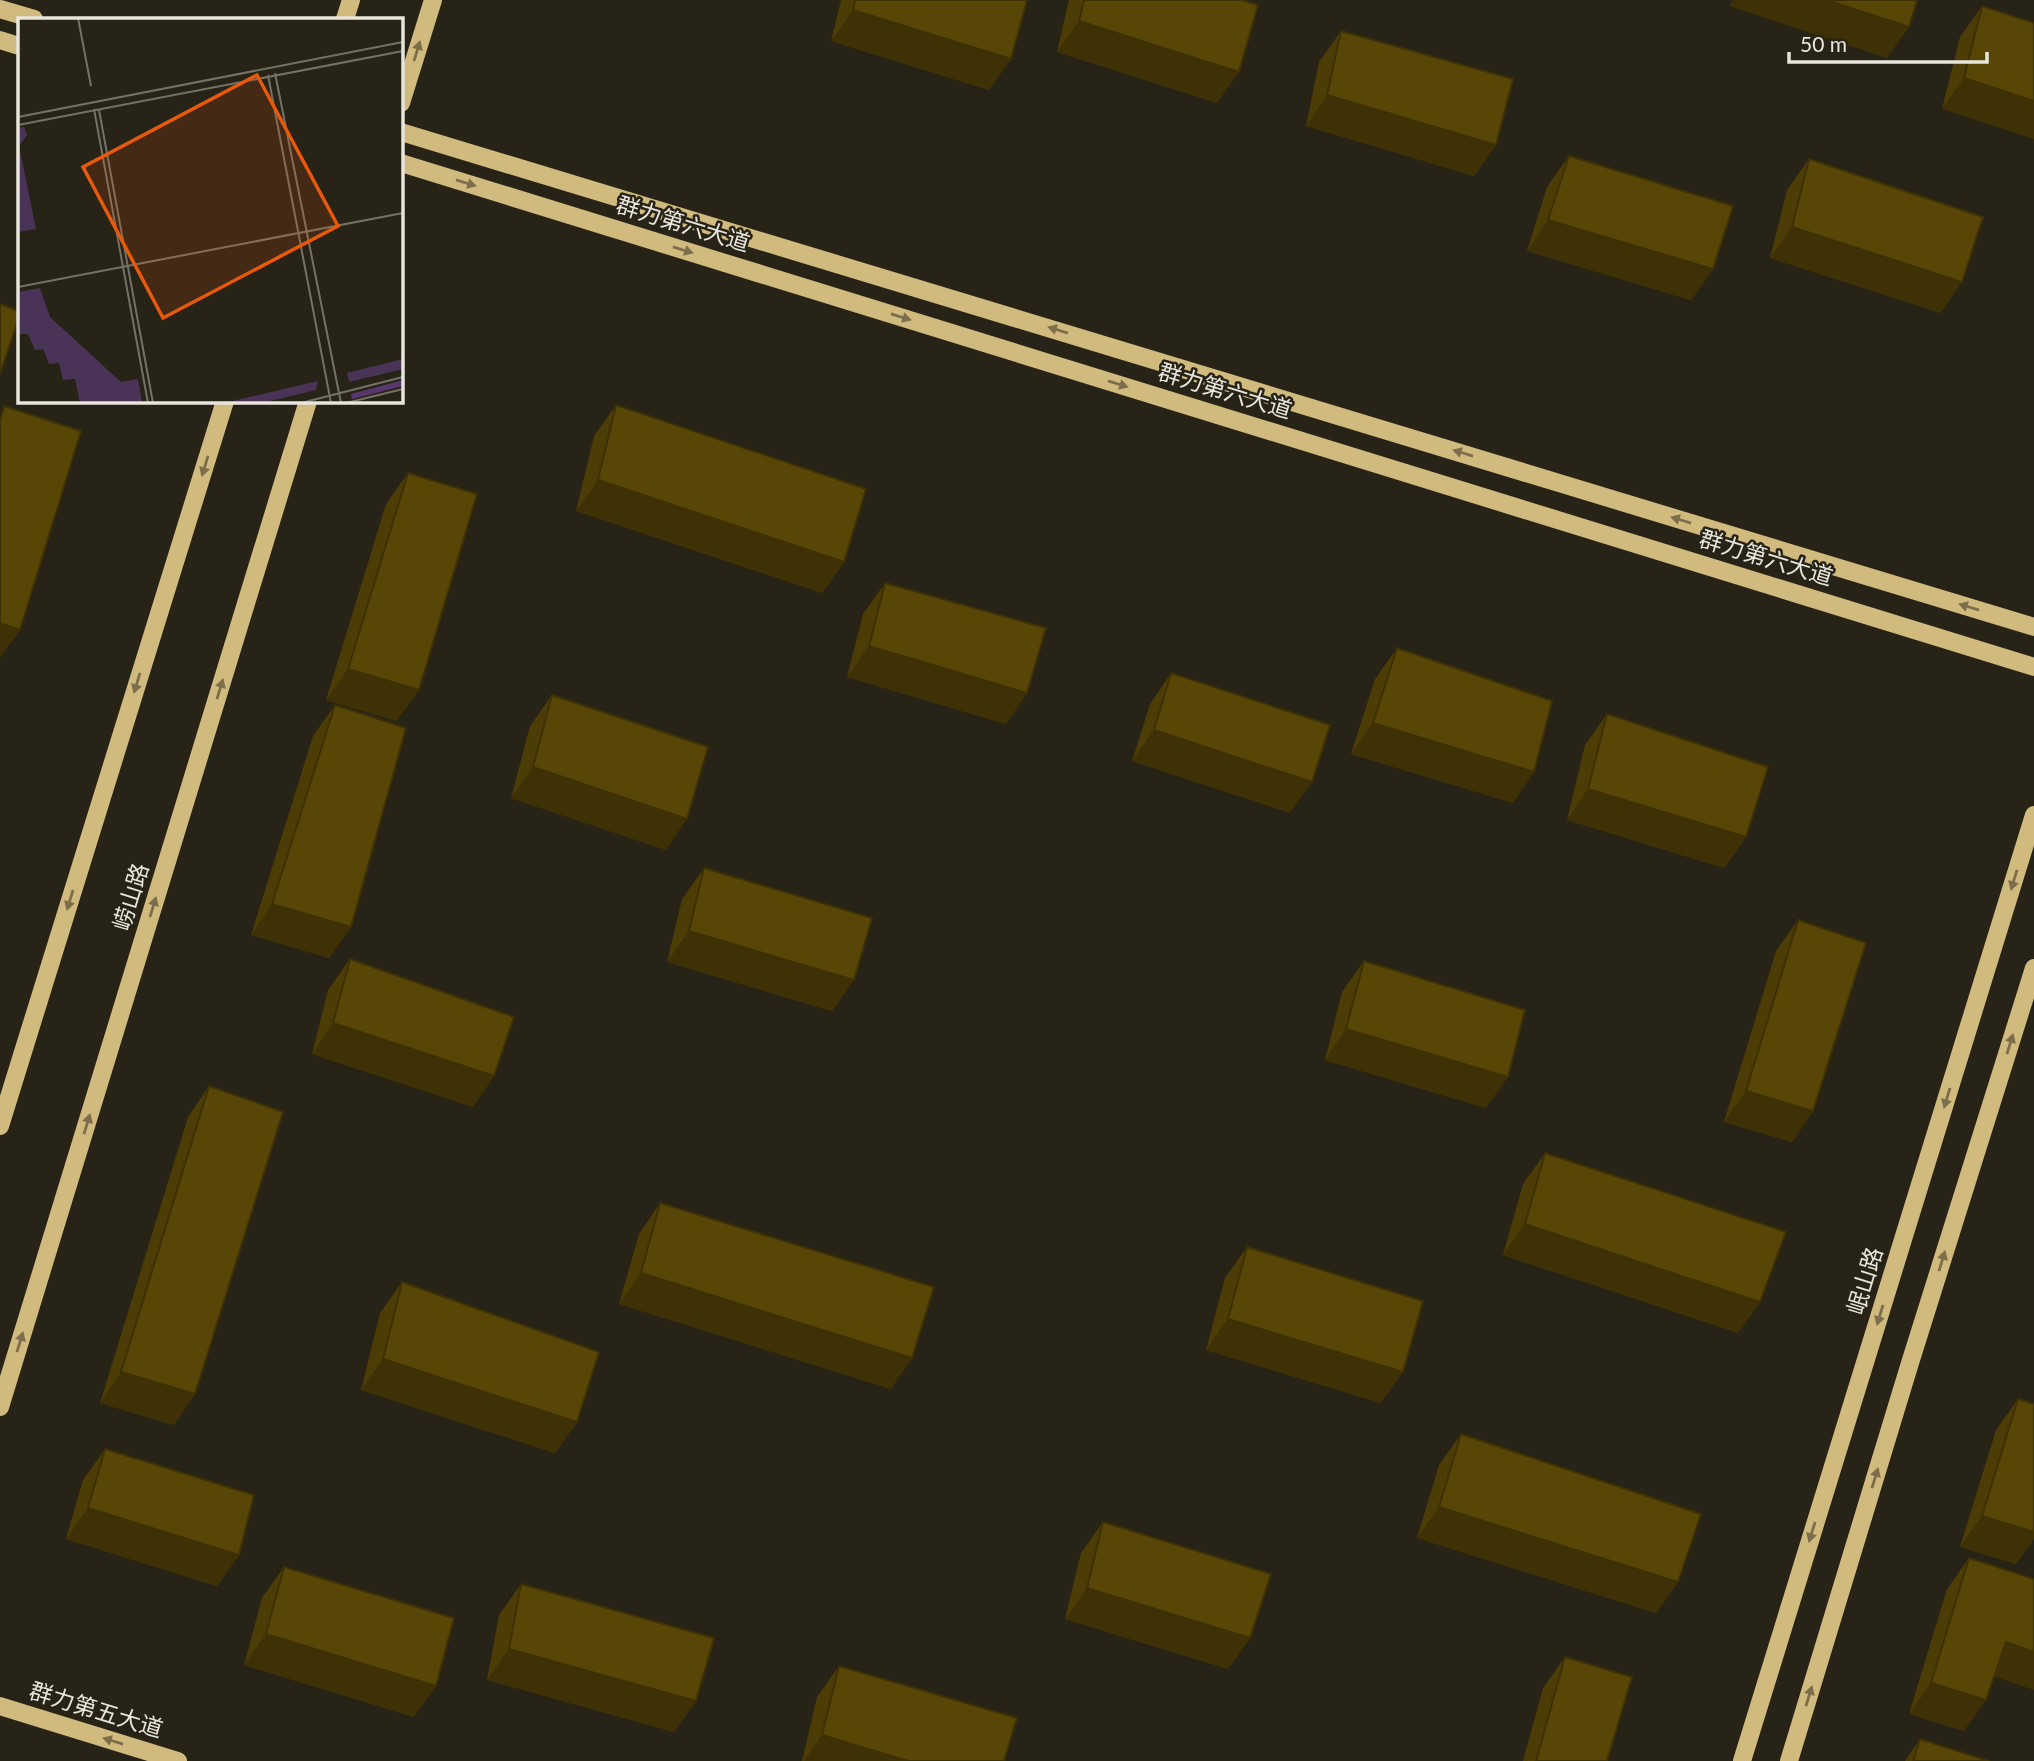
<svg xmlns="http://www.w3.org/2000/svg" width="2034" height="1761" viewBox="0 0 2034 1761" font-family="Lato,'Noto Sans SC',sans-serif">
<rect width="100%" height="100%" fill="#272316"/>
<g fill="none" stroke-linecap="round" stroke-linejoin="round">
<g stroke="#d0ba7d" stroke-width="18">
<path d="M 0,9 L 34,19"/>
<path d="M 345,19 L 351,0"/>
<path d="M 0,40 L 19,46"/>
<path d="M 401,103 L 433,0"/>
<path d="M 401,132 L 2034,627"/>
<path d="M 401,163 L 2034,667"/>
<path d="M 0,1126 L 225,401"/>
<path d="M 0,1407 L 308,401"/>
<path d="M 0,1706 L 178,1761"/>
<path d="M 1742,1761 L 2034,815"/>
<path d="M 1789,1761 L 1910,1363 L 2034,968"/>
</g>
</g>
<g fill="#4c3c06">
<path d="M 841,0 L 1027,0 L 989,90 L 831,41 Z"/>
<path d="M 1069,0 L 1242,0 L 1217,103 L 1057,52 Z"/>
<path d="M 1982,6 L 2034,23 L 1942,109 L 1960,37 Z"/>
<path d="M 1341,31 L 1496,145 L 1474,176 L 1306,126 L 1319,62 Z"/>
<path d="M 1569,156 L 1713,269 L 1691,300 L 1527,251 L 1547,187 Z"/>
<path d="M 1809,159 L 1941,313 L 1770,258 L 1787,190 Z"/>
<path d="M 616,405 L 844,562 L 822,593 L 576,511 L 594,436 Z"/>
<path d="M 408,473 L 397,721 L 326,700 L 386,504 Z"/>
<path d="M 885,583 L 1027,693 L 1006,724 L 847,677 L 863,614 Z"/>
<path d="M 1397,648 L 1534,772 L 1513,803 L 1351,754 L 1375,679 Z"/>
<path d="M 1171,673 L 1290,813 L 1132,761 L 1150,704 Z"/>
<path d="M 552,695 L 666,850 L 511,798 L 530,726 Z"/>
<path d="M 335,705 L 351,927 L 329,958 L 251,935 L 313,736 Z"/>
<path d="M 1607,714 L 1746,837 L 1724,868 L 1567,820 L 1585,745 Z"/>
<path d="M 704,868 L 854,980 L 832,1011 L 667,962 L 682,899 Z"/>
<path d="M 1798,920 L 1813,1111 L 1792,1142 L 1724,1122 L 1776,951 Z"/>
<path d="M 350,959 L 494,1076 L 473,1107 L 312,1054 L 328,990 Z"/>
<path d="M 1364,961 L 1486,1108 L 1325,1060 L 1342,992 Z"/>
<path d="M 209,1086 L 174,1425 L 100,1403 L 188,1117 Z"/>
<path d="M 1545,1153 L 1760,1302 L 1738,1333 L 1503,1255 L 1523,1184 Z"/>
<path d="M 660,1203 L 891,1389 L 619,1304 L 639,1234 Z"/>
<path d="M 1247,1247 L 1381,1403 L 1206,1350 L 1225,1278 Z"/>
<path d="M 402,1282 L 577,1422 L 555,1453 L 361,1390 L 380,1313 Z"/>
<path d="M 2018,1399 L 2034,1404 L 2034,1539 L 2016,1564 L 1960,1547 L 1996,1430 Z"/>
<path d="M 1461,1434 L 1678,1582 L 1656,1613 L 1417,1538 L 1439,1465 Z"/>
<path d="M 105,1449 L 239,1555 L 217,1586 L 66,1539 L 83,1480 Z"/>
<path d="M 1103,1522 L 1250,1638 L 1228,1669 L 1065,1619 L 1081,1553 Z"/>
<path d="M 1969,1558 L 1994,1677 L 1964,1731 L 1909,1714 L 1947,1589 Z"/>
<path d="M 284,1567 L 414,1717 L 244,1665 L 262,1598 Z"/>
<path d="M 521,1584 L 696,1701 L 674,1732 L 487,1680 L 499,1615 Z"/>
<path d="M 1565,1657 L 1607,1761 L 1523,1761 L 1543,1688 Z"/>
<path d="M 839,1666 L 1004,1761 L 802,1761 L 817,1697 Z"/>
<path d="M 1920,1739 L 1989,1761 L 1905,1761 Z"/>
</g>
<g fill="#3e3105">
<path d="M 1733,0 L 1827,0 L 1909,27 L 1887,58 L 1729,6 Z"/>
<path d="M 853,10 L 1011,59 L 989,90 L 831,41 Z"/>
<path d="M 1079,21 L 1239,72 L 1217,103 L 1057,52 Z"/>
<path d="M 1964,78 L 2034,101 L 2034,139 L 1942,109 Z"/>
<path d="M 1327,95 L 1496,145 L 1474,176 L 1306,126 Z"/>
<path d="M 1548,220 L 1713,269 L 1691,300 L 1527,251 Z"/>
<path d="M 1792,227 L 1962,282 L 1941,313 L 1770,258 Z"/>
<path d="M 598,480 L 844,562 L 822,593 L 576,511 Z"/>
<path d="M 0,623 L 20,630 L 0,658 Z"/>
<path d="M 869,646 L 1027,693 L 1006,724 L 847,677 Z"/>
<path d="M 348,669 L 419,690 L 397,721 L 326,700 Z"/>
<path d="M 1373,723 L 1534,772 L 1513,803 L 1351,754 Z"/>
<path d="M 1154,730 L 1312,782 L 1290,813 L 1132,761 Z"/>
<path d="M 533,767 L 687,819 L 666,850 L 511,798 Z"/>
<path d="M 1588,789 L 1746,837 L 1724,868 L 1567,820 Z"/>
<path d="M 272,904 L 351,927 L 329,958 L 251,935 Z"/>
<path d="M 689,931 L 854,980 L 832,1011 L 667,962 Z"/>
<path d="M 333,1023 L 494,1076 L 473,1107 L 312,1054 Z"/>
<path d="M 1346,1029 L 1508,1077 L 1486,1108 L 1325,1060 Z"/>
<path d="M 1746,1091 L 1813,1111 L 1792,1142 L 1724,1122 Z"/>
<path d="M 1525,1224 L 1760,1302 L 1738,1333 L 1503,1255 Z"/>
<path d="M 641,1273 L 912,1358 L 891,1389 L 619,1304 Z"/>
<path d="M 1228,1319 L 1403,1372 L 1381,1403 L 1206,1350 Z"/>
<path d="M 383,1359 L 577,1422 L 555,1453 L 361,1390 Z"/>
<path d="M 121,1372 L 195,1394 L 174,1425 L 100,1403 Z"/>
<path d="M 1439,1507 L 1678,1582 L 1656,1613 L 1417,1538 Z"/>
<path d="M 88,1508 L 239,1555 L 217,1586 L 66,1539 Z"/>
<path d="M 1982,1516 L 2034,1532 L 2034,1539 L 2016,1564 L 1960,1547 Z"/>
<path d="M 1087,1588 L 1250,1638 L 1228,1669 L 1065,1619 Z"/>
<path d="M 266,1634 L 436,1686 L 414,1717 L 244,1665 Z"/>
<path d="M 2006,1642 L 2034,1652 L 2034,1690 L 1984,1673 Z"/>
<path d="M 509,1649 L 696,1701 L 674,1732 L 487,1680 Z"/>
<path d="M 1931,1683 L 1986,1700 L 1964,1731 L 1909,1714 Z"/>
<path d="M 822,1735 L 908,1761 L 804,1761 Z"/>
</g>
<g fill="#584607" stroke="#3e3105" stroke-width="2">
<path d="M 855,0 L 1027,0 L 1011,59 L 853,10 Z"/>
<path d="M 1084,0 L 1242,0 L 1258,5 L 1239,72 L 1079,21 Z"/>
<path d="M 1827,0 L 1917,0 L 1909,27 Z"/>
<path d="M 1982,6 L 2034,23 L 2034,101 L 1964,78 Z"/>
<path d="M 1341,31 L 1513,79 L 1496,145 L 1327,95 Z"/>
<path d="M 1569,156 L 1733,206 L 1713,269 L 1548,220 Z"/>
<path d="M 1809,159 L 1983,217 L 1962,282 L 1792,227 Z"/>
<path d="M 0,304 L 19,311 L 19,317 L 0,374 Z"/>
<path d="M 616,405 L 866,489 L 844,562 L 598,480 Z"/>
<path d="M 4,406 L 81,431 L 20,630 L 0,623 L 0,421 Z"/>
<path d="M 408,473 L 477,494 L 419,690 L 348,669 Z"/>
<path d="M 885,583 L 1046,628 L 1027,693 L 869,646 Z"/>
<path d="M 1397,648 L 1552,701 L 1534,772 L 1373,723 Z"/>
<path d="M 1171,673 L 1330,725 L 1312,782 L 1154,730 Z"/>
<path d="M 552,695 L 708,747 L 687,819 L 533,767 Z"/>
<path d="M 335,705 L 406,728 L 351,927 L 272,904 Z"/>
<path d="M 1607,714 L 1768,767 L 1746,837 L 1588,789 Z"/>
<path d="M 704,868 L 872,918 L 854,980 L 689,931 Z"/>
<path d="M 1798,920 L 1866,943 L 1813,1111 L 1746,1091 Z"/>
<path d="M 350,959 L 514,1017 L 494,1076 L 333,1023 Z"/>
<path d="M 1364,961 L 1525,1010 L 1508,1077 L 1346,1029 Z"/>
<path d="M 209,1086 L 283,1112 L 195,1394 L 121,1372 Z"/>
<path d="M 1545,1153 L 1786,1232 L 1760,1302 L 1525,1224 Z"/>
<path d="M 660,1203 L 934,1287 L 912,1358 L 641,1273 Z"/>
<path d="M 1247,1247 L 1423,1301 L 1403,1372 L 1228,1319 Z"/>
<path d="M 402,1282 L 599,1352 L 577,1422 L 383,1359 Z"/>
<path d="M 2018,1399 L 2034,1404 L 2034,1532 L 1982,1516 Z"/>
<path d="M 1461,1434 L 1701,1514 L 1678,1582 L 1439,1507 Z"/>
<path d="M 105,1449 L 254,1495 L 239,1555 L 88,1508 Z"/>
<path d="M 1103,1522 L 1271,1574 L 1250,1638 L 1087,1588 Z"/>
<path d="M 1969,1558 L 2034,1579 L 2034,1652 L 2006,1642 L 1986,1700 L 1931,1683 Z"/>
<path d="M 284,1567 L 454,1618 L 436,1686 L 266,1634 Z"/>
<path d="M 521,1584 L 714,1638 L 696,1701 L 509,1649 Z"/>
<path d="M 1565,1657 L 1632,1677 L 1607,1761 L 1536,1761 Z"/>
<path d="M 839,1666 L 1017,1718 L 1004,1761 L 908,1761 L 822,1735 Z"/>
<path d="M 1920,1739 L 1989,1761 L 1913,1761 Z"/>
</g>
<defs><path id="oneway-solid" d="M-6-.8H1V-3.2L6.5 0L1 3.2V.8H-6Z" transform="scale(1.75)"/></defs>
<g fill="#7c6e4a">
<use href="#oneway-solid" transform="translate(417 51) rotate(-73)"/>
<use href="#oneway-solid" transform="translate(466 183) rotate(17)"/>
<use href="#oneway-solid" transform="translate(683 250) rotate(17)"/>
<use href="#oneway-solid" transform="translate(901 317) rotate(17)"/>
<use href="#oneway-solid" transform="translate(1058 330) rotate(-163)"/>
<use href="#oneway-solid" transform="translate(1118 384) rotate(17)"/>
<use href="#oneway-solid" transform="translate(1463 453) rotate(-163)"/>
<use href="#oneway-solid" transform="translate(205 466) rotate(107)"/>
<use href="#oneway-solid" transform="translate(1681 520) rotate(-163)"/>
<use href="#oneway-solid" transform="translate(1969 607) rotate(-163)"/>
<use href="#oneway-solid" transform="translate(137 683) rotate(107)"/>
<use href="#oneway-solid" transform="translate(220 689) rotate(-73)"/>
<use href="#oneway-solid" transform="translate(2014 880) rotate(107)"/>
<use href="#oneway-solid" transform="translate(70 900) rotate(107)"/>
<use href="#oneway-solid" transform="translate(153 907) rotate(-73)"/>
<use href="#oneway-solid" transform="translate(2010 1044) rotate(-73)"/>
<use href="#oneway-solid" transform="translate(1947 1098) rotate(107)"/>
<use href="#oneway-solid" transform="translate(87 1124) rotate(-73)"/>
<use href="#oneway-solid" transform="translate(1942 1261) rotate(-73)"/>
<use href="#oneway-solid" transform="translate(1880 1315) rotate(107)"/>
<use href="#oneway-solid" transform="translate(20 1342) rotate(-73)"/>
<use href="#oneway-solid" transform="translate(1875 1478) rotate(-73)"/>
<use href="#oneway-solid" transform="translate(1812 1532) rotate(107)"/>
<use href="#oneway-solid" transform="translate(1809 1696) rotate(-73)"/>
<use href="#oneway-solid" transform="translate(113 1741) rotate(-163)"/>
</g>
<g text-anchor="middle" stroke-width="5" stroke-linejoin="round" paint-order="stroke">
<g font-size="23" fill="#e8e5dd" stroke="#272316">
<text transform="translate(683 224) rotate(17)" y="8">群力第六大道</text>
<text transform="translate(1225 391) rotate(17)" y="8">群力第六大道</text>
<text transform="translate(1766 558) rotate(17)" y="8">群力第六大道</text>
<text transform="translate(131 897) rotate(-73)" y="8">崂山路</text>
<text transform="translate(1865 1281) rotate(-73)" y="8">岷山路</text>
<text transform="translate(96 1710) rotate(17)" y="8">群力第五大道</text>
</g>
</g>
<g transform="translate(18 18)">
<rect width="385" height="385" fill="#272316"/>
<path d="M 6,109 L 9,117 L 1,128 L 18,211 L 0,214 L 0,110 ZM 22,270 L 32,299 L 103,364 L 120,361 L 124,385 L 62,385 L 57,361 L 45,362 L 41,345 L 31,346 L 25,331 L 17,332 L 10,316 L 0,316 L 0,274 ZM 385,341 L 385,351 L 331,364 L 329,355 ZM 300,363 L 298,372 L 244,385 L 206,385 Z" fill="#493458"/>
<path d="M 385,362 L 385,368 L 334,381 L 333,376 Z" fill="#58366e"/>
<path fill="none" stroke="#747166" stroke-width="2" d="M 60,0 L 73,68M 257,55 L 323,385M 250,57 L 313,385M 76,91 L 130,385M 81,92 L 135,385M 0,99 L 385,24M 0,107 L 385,33M 0,269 L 385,195M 283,385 L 385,359M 328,385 L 385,371"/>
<path fill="#e8590c" fill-opacity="0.15" stroke="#e8590c" stroke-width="3.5" d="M 239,57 L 320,208 L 145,300 L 65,149 Z"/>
<rect width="385" height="385" fill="none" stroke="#e8e5dd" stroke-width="3.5"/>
</g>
<path d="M1789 52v10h198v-10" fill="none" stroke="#e8e5dd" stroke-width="3.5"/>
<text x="1800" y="52" font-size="21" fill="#e8e5dd" stroke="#272316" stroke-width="5" paint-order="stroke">50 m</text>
</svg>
